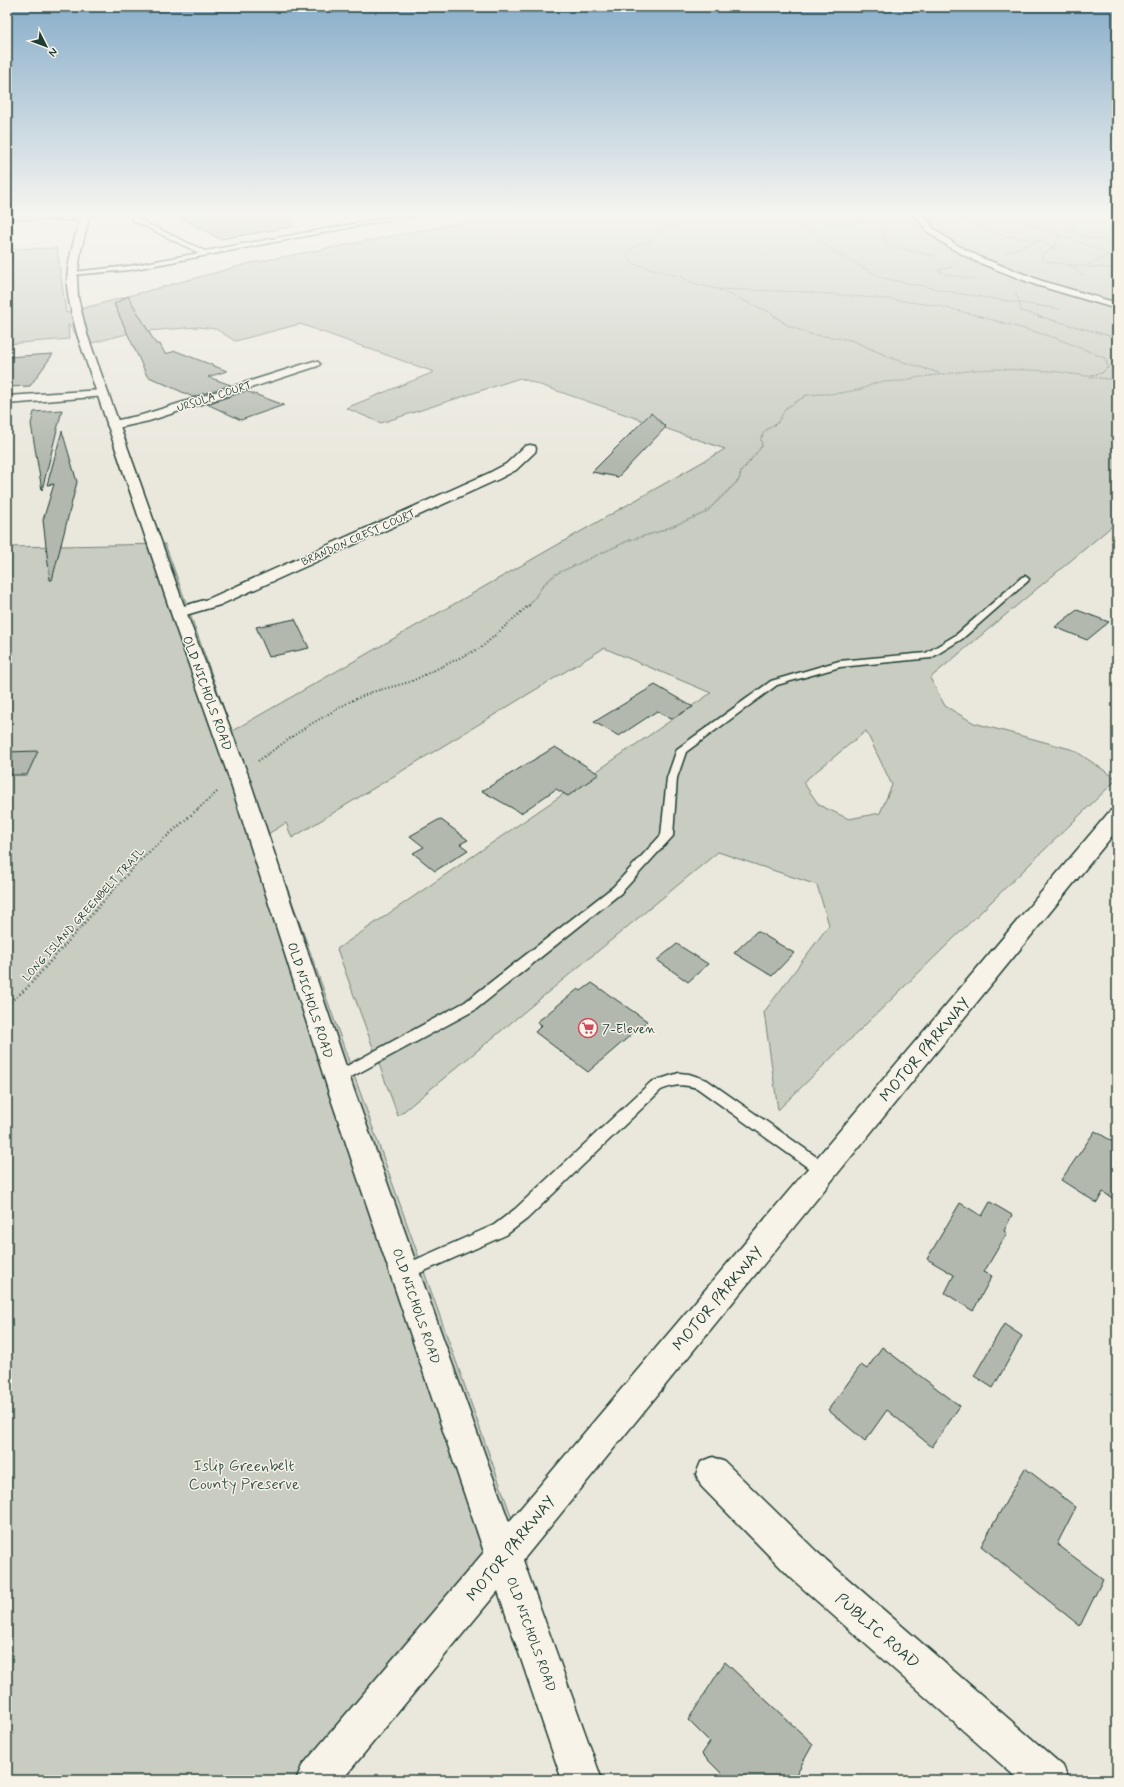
<svg xmlns="http://www.w3.org/2000/svg" width="1124" height="1787" viewBox="0 0 1124 1787" font-family="Mynerve,sans-serif">
<rect width="100%" height="100%" fill="#eae8dd"/>
<filter id="ink" filterUnits="userSpaceOnUse"><feTurbulence type="fractalNoise" baseFrequency=".025" numOctaves="2"/><feDisplacementMap in="SourceGraphic" scale="8" xChannelSelector="R" yChannelSelector="G"/><feConvolveMatrix kernelMatrix="1 2 1 2 8 2 1 2 1" color-interpolation-filters="sRGB"/></filter>
<g filter="url(#ink)">
<path fill="#c8ccc1" stroke="#74847a" fill-rule="evenodd" d="M 507,214 L 1117,214 L 1117,522 L 930,678 L 945,706 L 974,723 L 1074,750 L 1117,779 L 778,1110 L 764,1012 L 829,925 L 817,885 L 718,852 L 398,1116 L 337,949 L 711,693 L 604,648 L 292,838 L 286,823 L 268,834 L 513,1521 L 300,1780 L 7,1780 L 7,547 L 165,544 L 232,731 L 725,449 L 520,378 L 381,423 L 346,408 L 434,372 L 300,324 L 235,341 L 216,329 L 198,327 L 134,332 L 80,346 L 76,334 L 68,325 L 69,339 L 7,344 L 7,249 L 57,248 L 66,313 L 251,263 ZM 866,731 L 892,785 L 880,813 L 849,819 L 819,805 L 803,782 Z"/>
<g fill="#b2b8ae" stroke="#1f3d34">
<path d="M 174,214 L 291,214 L 292,227 L 220,239 Z"/>
<path d="M 128,296 L 156,344 L 160,344 L 165,354 L 176,351 L 227,371 L 208,377 L 231,385 L 193,397 L 147,376 L 114,304 Z"/>
<path d="M 53,354 L 30,386 L 7,387 L 7,357 Z"/>
<path d="M 246,391 L 284,405 L 241,420 L 207,404 Z"/>
<path d="M 62,410 L 42,490 L 31,424 L 34,412 Z"/>
<path d="M 651,413 L 666,427 L 618,477 L 592,472 Z"/>
<path d="M 62,431 L 77,482 L 52,580 L 50,580 L 43,520 L 54,484 L 47,485 Z"/>
<path d="M 1077,610 L 1109,622 L 1087,640 L 1055,627 Z"/>
<path d="M 295,619 L 309,648 L 269,657 L 256,627 Z"/>
<path d="M 655,685 L 693,707 L 671,719 L 657,711 L 619,736 L 594,722 Z"/>
<path d="M 555,747 L 599,774 L 568,796 L 556,789 L 521,813 L 482,791 Z"/>
<path d="M 38,751 L 27,775 L 7,775 L 7,752 Z"/>
<path d="M 440,819 L 468,840 L 460,844 L 468,850 L 435,871 L 413,853 L 424,847 L 410,836 Z"/>
<path d="M 757,931 L 794,953 L 772,976 L 734,953 Z"/>
<path d="M 677,944 L 708,964 L 688,982 L 657,960 Z"/>
<path d="M 592,983 L 647,1021 L 588,1072 L 535,1032 L 542,1025 L 537,1022 L 578,989 L 581,991 Z"/>
<path d="M 1095,1131 L 1117,1144 L 1117,1201 L 1103,1192 L 1097,1203 L 1061,1180 Z"/>
<path d="M 990,1202 L 1012,1215 L 1004,1231 L 1007,1233 L 984,1272 L 992,1276 L 973,1311 L 945,1293 L 954,1275 L 927,1259 L 960,1203 L 982,1216 Z"/>
<path d="M 1004,1324 L 1022,1336 L 993,1388 L 974,1376 Z"/>
<path d="M 882,1347 L 960,1406 L 932,1447 L 887,1410 L 865,1441 L 828,1410 L 861,1365 L 867,1369 Z"/>
<path d="M 1025,1468 L 1076,1507 L 1057,1544 L 1103,1579 L 1080,1626 L 981,1546 Z"/>
<path d="M 725,1662 L 813,1744 L 793,1780 L 728,1780 L 702,1754 L 710,1742 L 688,1720 Z"/>
</g>
<g fill="none" stroke-linecap="round" stroke-linejoin="round">
<g stroke="#1f3d34" stroke-width="3">
<g id="lane">
<path d="M 134,214 L 140,214 L 136,218 L 205,251 L 408,214 L 420,214 L 130,270 L 71,275 L 73,272 L 130,266 L 199,253 L 132,220 L 132,216 Z"/>
<path d="M 7,216 L 84,219 L 86,220 L 84,221 L 7,218 Z"/>
<path d="M 1025,576 L 1029,579 L 1028,581 L 962,639 L 931,658 L 840,667 L 777,685 L 686,752 L 677,778 L 673,836 L 621,893 L 475,1010 L 342,1082 L 337,1084 L 332,1082 L 330,1078 L 332,1074 L 465,1002 L 613,887 L 661,835 L 667,778 L 677,749 L 771,681 L 839,661 L 926,653 L 956,635 L 1022,577 Z"/>
<path d="M 679,1073 L 689,1074 L 707,1080 L 828,1165 L 831,1170 L 828,1175 L 823,1177 L 818,1175 L 697,1088 C 684,1084 674,1084 661,1090 L 527,1219 L 506,1235 L 411,1277 L 405,1280 L 399,1277 L 397,1272 L 399,1267 L 494,1225 L 515,1209 L 651,1082 Z"/>
</g>
</g>
<g stroke="#1f3d34" stroke-width="3">
<g id="street">
<path d="M 314,361 L 318,362 L 320,364 L 318,366 L 149,421 L 113,429 L 109,428 L 107,425 L 109,422 L 142,415 Z"/>
<path d="M 102,390 L 106,392 L 108,394 L 106,396 L 7,404 L 7,396 Z"/>
<path d="M 530,445 L 535,446 L 536,449 L 535,452 L 516,470 L 499,479 L 220,605 L 179,617 L 173,615 L 171,612 L 173,609 L 208,599 L 489,473 L 506,464 L 525,446 Z"/>
<path d="M 713,1457 L 725,1462 L 817,1552 L 1063,1766 L 1069,1780 L 1019,1780 L 791,1578 L 701,1486 L 696,1474 L 701,1462 Z"/>
</g>
</g>
<g stroke="#1f3d34" stroke-width="3">
<g id="secondary">
<path d="M 82,214 L 90,214 L 81,250 L 77,277 L 78,298 L 87,334 L 192,628 L 248,775 L 355,1093 L 509,1522 L 1110,811 L 1117,809 L 1117,830 L 523,1560 L 602,1780 L 562,1780 L 498,1591 L 342,1780 L 296,1780 L 302,1766 L 484,1552 L 329,1093 L 228,775 L 176,628 L 77,334 C 73,318 68,301 67,285 C 67,261 75,237 82,214 Z"/>
<path d="M 914,214 L 923,214 L 934,229 L 955,244 L 982,258 L 1042,281 L 1117,303 L 1117,309 L 1036,285 L 975,261 L 949,247 L 928,232 Z"/>
</g>
</g>
<g stroke="#1f3d34" stroke-width="1" stroke-dasharray="0.5 1" stroke-linecap="butt">
<path d="M 712,214 L 678,223 L 666,229 L 648,242 L 636,246 L 627,253 L 631,263 L 682,277 L 693,283 L 716,289 L 804,292 L 887,299 L 939,306 L 983,317"/>
<path d="M 963,214 L 968,221 L 1000,235 L 1040,241 L 1054,248 L 1041,255 L 1044,261 L 1070,265 L 1083,276"/>
<path d="M 1011,214 L 1018,220 L 1095,248 L 1117,259"/>
<path d="M 1070,214 L 1076,217 L 1070,229 L 1082,236 L 1117,243"/>
<path d="M 1074,222 L 1117,221"/>
<path d="M 1117,225 L 1110,230 L 1117,234"/>
<path d="M 1054,248 L 1059,235"/>
<path d="M 1006,252 L 1040,241"/>
<path d="M 935,256 L 899,248 L 885,241 L 882,232 L 886,224 L 870,221 L 857,223 L 813,221 L 803,226 L 833,251 L 882,278 L 962,294 L 1060,309"/>
<path d="M 1070,265 L 1117,269"/>
<path d="M 1087,265 L 1108,256"/>
<path d="M 952,267 L 938,270 L 948,275 L 976,279"/>
<path d="M 1113,286 L 1115,275 L 1117,276"/>
<path d="M 719,290 L 770,312 L 776,317"/>
<path d="M 1015,293 L 1019,300 L 1021,311 L 1042,317"/>
</g>
<g stroke="#1f3d34" stroke-width="1.5" stroke-dasharray="0.5 1.5" stroke-linecap="butt">
<path d="M 775,316 L 787,325 L 810,334 L 851,340 L 894,359 L 939,373"/>
<path d="M 1038,316 L 1117,338"/>
<path d="M 1090,377 L 1117,380"/>
<path d="M 529,606 L 544,584 L 556,574 L 630,540 L 658,532 L 705,513 L 739,480 L 741,472 L 762,446 L 761,438 L 765,431 L 778,422 L 786,408 L 807,395 L 841,393 L 862,389 L 878,382 L 903,381 L 914,378 L 974,370 L 999,369 L 1052,371 L 1087,376 L 1102,373 L 1108,367 L 1105,358 L 1056,338 L 979,316"/>
</g>
<g stroke="#1f3d34" stroke-width="2" stroke-dasharray="1 2.5" stroke-linecap="butt">
<path d="M 258,761 L 306,727 L 349,702 L 372,692 L 410,682 L 482,647 L 529,605"/>
<path d="M 198,809 L 217,792"/>
</g>
<path stroke="#1f3d34" stroke-width="2.5" stroke-dasharray="1 3" stroke-linecap="butt" d="M 7,1004 L 25,990 L 138,862 L 199,808"/>
<use href="#lane" fill="#f7f3e8" fill-rule="evenodd"/>
<use href="#street" fill="#f7f3e8" fill-rule="evenodd"/>
<use href="#secondary" fill="#f7f3e8" fill-rule="evenodd"/>
</g>
</g>
<linearGradient id="sky" x2="0" y2="1"><stop stop-color="#89aeca"/><stop offset="0.46" stop-color="#f6f5f0"/><stop offset="1" stop-color="#f6f5f0" stop-opacity="0"/></linearGradient>
<rect width="1124" height="465" fill="url(#sky)"/>
<defs>
<g id="supermarket-ring" transform="scale(1)"><circle r="9.5" fill="#f7f3e8" stroke="#d1495b" stroke-width="1.5"/><path d="M-6-5.5h2.5l.6 2H6L4.5 2H-2.5L-4.4-4H-6ZM-1.5 3.2a1.3 1.3 0 1 0 .1 0ZM3 3.2a1.3 1.3 0 1 0 .1 0Z" fill="#d1495b"/></g>
</defs>
<g fill-rule="evenodd">
<use href="#supermarket-ring" x="588" y="1028"/>
</g>
<g text-anchor="middle" stroke-width="3" stroke-linejoin="round" paint-order="stroke">
<g font-size="11" fill="#1f3d34" stroke="#f7f3e8">
<text transform="translate(214 396) rotate(-18)" y="4">URSULA COURT</text>
<text transform="translate(358 537) rotate(-24)" y="4">BRANDON CREST COURT</text>
<text transform="translate(83 914) rotate(-48)" y="4">LONG ISLAND GREENBELT TRAIL</text>
</g>
<g font-size="13" fill="#1f3d34" stroke="#f7f3e8">
<text transform="translate(208 693) rotate(70)" y="5">OLD NICHOLS ROAD</text>
<text transform="translate(311 1000) rotate(72)" y="5">OLD NICHOLS ROAD</text>
<text transform="translate(417 1306) rotate(71)" y="5">OLD NICHOLS ROAD</text>
<text transform="translate(532 1634) rotate(70)" y="5">OLD NICHOLS ROAD</text>
</g>
<g font-size="13" fill="#1f3d34" stroke="#f7f3e8" text-anchor="start">
<text x="602" y="1033">7-Eleven</text>
</g>
<g font-size="16" fill="#1f3d34" stroke="#f7f3e8">
<text transform="translate(924 1049) rotate(-50)" y="6">MOTOR PARKWAY</text>
<text transform="translate(717 1298) rotate(-50)" y="6">MOTOR PARKWAY</text>
<text transform="translate(510 1548) rotate(-51)" y="6">MOTOR PARKWAY</text>
<text transform="translate(878 1630) rotate(41)" y="6">PUBLIC ROAD</text>
</g>
<g font-size="16" fill="#415a50" stroke="#f7f3e8">
<text x="244" y="1471">Islip Greenbelt<tspan x="244" dy="18">County Preserve</tspan></text>
</g>
</g>
<rect width="1124" height="1787" fill="none" stroke="#f7f3e8" stroke-width="24"/>
<rect x="12" y="12" width="1100" height="1763" fill="none" stroke="#1f3d34" stroke-width="1.5" filter="url(#ink)"/>
<g transform="translate(46 46) rotate(132)" stroke="#f7f3e8" stroke-width="3" paint-order="stroke">
<path d="M0-3L7 15L0 10L-7 15Z" fill="#1f3d34"/>
<text y="-6" font-size="11" font-weight="bold" text-anchor="middle" fill="#1f3d34">N</text>
</g>
</svg>
